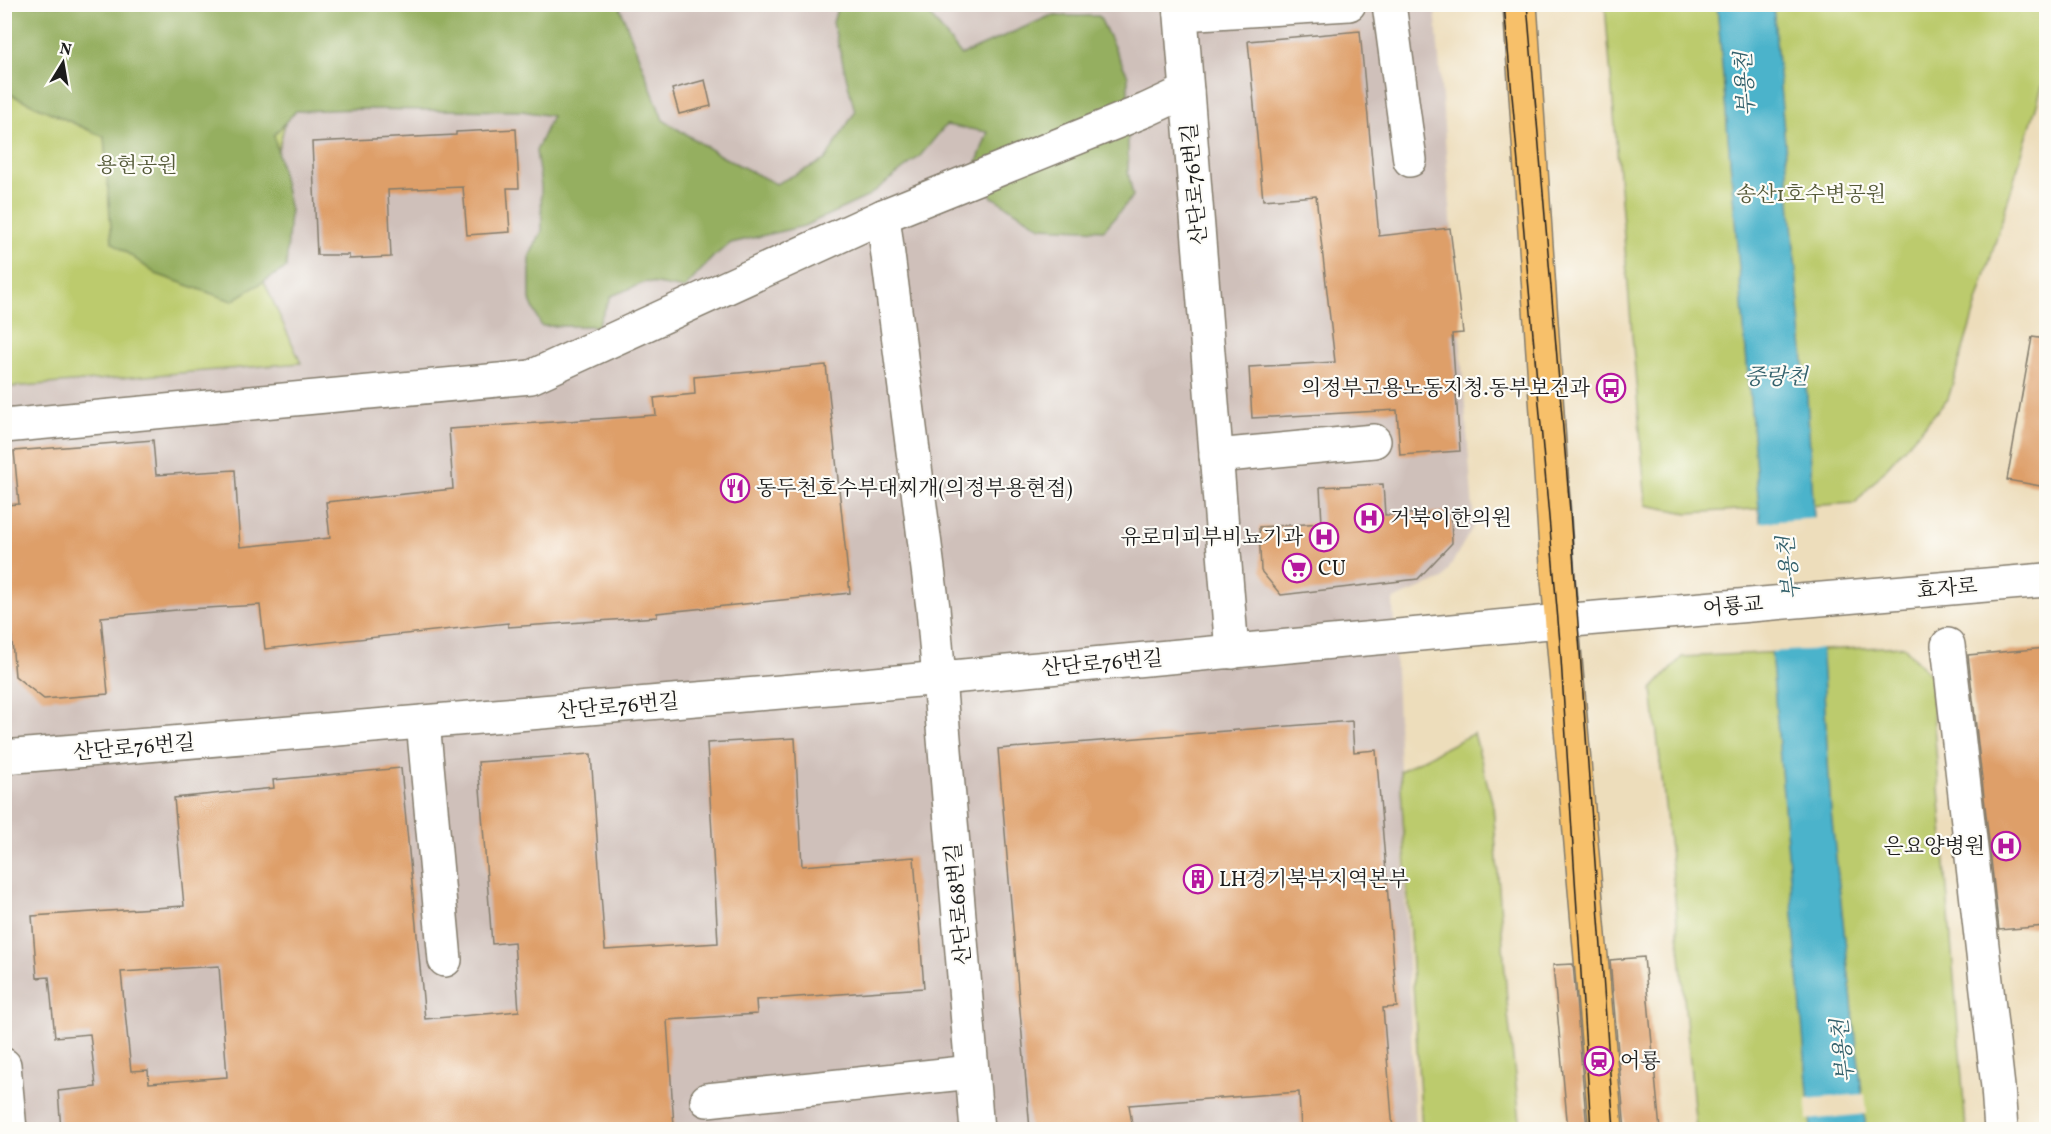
<svg xmlns="http://www.w3.org/2000/svg" width="2051" height="1134" viewBox="0 0 2051 1134" font-family="Vollkorn,'Noto Serif KR',serif">
<rect width="100%" height="100%" fill="#fdfcf7"/>
<filter id="ink" filterUnits="userSpaceOnUse"><feTurbulence type="fractalNoise" baseFrequency=".0167" numOctaves="2"/><feDisplacementMap in="SourceGraphic" scale="12" xChannelSelector="R" yChannelSelector="G"/><feConvolveMatrix kernelMatrix="1 2 1 2 8 2 1 2 1" color-interpolation-filters="sRGB"/></filter>
<filter id="wash" filterUnits="userSpaceOnUse"><feTurbulence type="fractalNoise" baseFrequency=".008" numOctaves="4" result="noise"/><feDisplacementMap in="SourceGraphic" scale="24" xChannelSelector="R" yChannelSelector="G"/><feGaussianBlur stdDeviation="1.35" result="paint"/><feColorMatrix in="noise" values="0 0 0 0 0 0 0 0 0 0 0 0 0 0 0 0 0 1.4 0 .05"/><feComposite in="paint" operator="in"/></filter>
<g filter="url(#wash)">
<rect width="100%" height="100%" fill="#edddbb"/>
<path fill="#cfc0ba" d="M 5,5 L 1435,5 L 1474,525 L 1443,579 L 1393,600 L 1415,1129 L 5,1130 Z"/>
<g fill="#bccb6d" stroke="#6c7444" stroke-width="1.5">
<path d="M 5,5 L 286,120 L 251,253 L 301,363 L 12,387 L 5,385 Z"/>
<path d="M 1605,5 L 2046,5 L 2046,74 L 1948,399 L 1855,503 L 1688,513 L 1646,505 Z"/>
<path d="M 1903,646 L 1930,675 L 1966,1129 L 1696,1129 L 1673,877 L 1652,689 L 1682,657 Z"/>
<path d="M 1474,733 L 1493,805 L 1508,1014 L 1521,1129 L 1422,1129 L 1400,771 Z"/>
</g>
<path fill="#95af60" stroke="#58663e" stroke-width="1.5" d="M 5,5 L 619,5 L 663,120 L 721,156 L 776,184 L 825,160 L 855,112 L 833,23 L 838,5 L 922,5 L 961,55 L 1050,16 L 1099,16 L 1128,76 L 1128,172 L 1133,196 L 1104,230 L 1041,227 L 992,197 L 976,165 L 988,132 L 946,125 L 920,156 L 867,197 L 804,226 L 731,243 L 713,257 L 684,289 L 646,282 L 611,296 L 597,326 L 541,326 L 530,300 L 530,255 L 542,231 L 541,186 L 536,151 L 552,116 L 522,111 L 360,109 L 296,111 L 274,135 L 290,211 L 286,268 L 232,301 L 156,274 L 112,242 L 104,137 L 5,92 Z"/>
<path fill="#4cb3cb" stroke="#346874" stroke-width="1.5" d="M 1717,5 L 1773,5 L 1807,397 L 1831,812 L 1866,1129 L 1811,1129 Z"/>
<g fill="#edddbb">
<path d="M 1817,518 L 1825,649 L 1767,652 L 1756,523 Z"/>
<path d="M 1865,1094 L 1867,1114 L 1807,1120 L 1806,1099 Z"/>
</g>
<g id="blocks">
<g fill="#de9f69" fill-rule="evenodd">
<path d="M 1360,31 L 1379,236 L 1450,228 L 1463,333 L 1452,334 L 1460,451 L 1400,455 L 1397,410 L 1252,418 L 1249,367 L 1335,362 L 1316,196 L 1263,200 L 1248,41 Z"/>
<path d="M 705,80 L 711,106 L 679,114 L 672,89 Z"/>
<path d="M 516,129 L 519,188 L 507,188 L 510,232 L 467,235 L 463,187 L 388,190 L 391,257 L 349,259 L 349,255 L 317,255 L 312,142 L 456,135 L 456,132 Z"/>
<path d="M 2032,337 L 2046,339 L 2046,487 L 2007,480 Z"/>
<path d="M 826,365 L 850,593 L 657,613 L 657,617 L 508,627 L 508,623 L 265,649 L 260,605 L 188,609 L 101,617 L 108,694 L 44,699 L 15,676 L 4,550 L 4,505 L 19,504 L 14,451 L 153,440 L 156,475 L 235,470 L 240,547 L 330,538 L 326,502 L 453,489 L 449,429 L 656,415 L 654,398 L 695,394 L 694,377 Z"/>
<path d="M 1383,484 L 1385,515 L 1451,512 L 1452,543 L 1418,579 L 1281,595 L 1261,571 L 1259,527 L 1322,523 L 1320,487 Z"/>
<path d="M 2046,648 L 2046,926 L 1999,930 L 1968,655 Z"/>
<path d="M 1352,721 L 1354,752 L 1376,750 L 1397,1007 L 1383,1008 L 1393,1130 L 1301,1130 L 1299,1092 L 1129,1105 L 1133,1130 L 1030,1130 L 998,749 Z"/>
<path d="M 795,738 L 802,866 L 914,857 L 924,988 L 756,1000 L 757,1014 L 667,1020 L 674,1126 L 620,1130 L 61,1130 L 58,1091 L 96,1087 L 90,1034 L 55,1037 L 49,977 L 37,978 L 32,916 L 184,906 L 174,798 L 274,788 L 273,780 L 401,768 L 425,1019 L 519,1011 L 514,942 L 492,944 L 478,762 L 591,754 L 605,950 L 718,943 L 707,743 ZM 219,966 L 227,1077 L 149,1083 L 148,1070 L 131,1071 L 121,972 Z"/>
<path d="M 1644,957 L 1660,1130 L 1625,1130 L 1610,960 Z"/>
<path d="M 1573,964 L 1587,1130 L 1568,1130 L 1553,965 Z"/>
</g>
</g>
</g>
<g filter="url(#ink)">
<use href="#blocks" fill-opacity="0" stroke="#847c6c" stroke-width="1.5"/>
<g fill="none" stroke-linecap="round" stroke-linejoin="round">
<g stroke="#847c6c" stroke-width="36">
<g id="minor">
<path d="M 1180,4 L 1232,652"/>
<path d="M 1389,4 L 1410,160"/>
<path d="M 1181,14 L 1349,4"/>
<path d="M 883,216 L 933,608 L 977,1130"/>
<path d="M 4,426 L 531,377 L 883,216 L 1146,110 L 1187,91"/>
<path d="M 1216,456 L 1374,441"/>
<path d="M 1948,645 L 1998,1087 L 2001,1130"/>
<path d="M 423,722 L 445,960"/>
<path d="M 4,757 L 864,685 L 1561,621 L 2046,580"/>
<path d="M 4,1065 L 10,1130"/>
<path d="M 707,1100 L 972,1072"/>
</g>
</g>
<g stroke="#847c6c" stroke-width="36">
<path id="major" d="M 1520,4 L 1558,579 L 1606,1130"/>
</g>
<use href="#minor" stroke="#fff" stroke-width="33"/>
<use href="#major" stroke="#f7c06b" stroke-width="33"/>
<g stroke="#1c1c1c" stroke-width="1.5">
<path d="M 1504,4 L 1560,643 L 1591,1130"/>
<path d="M 1527,4 L 1570,511 L 1614,1130"/>
</g>
</g>
</g>
<defs>
<g id="bus-ring" transform="scale(1.5)"><circle r="9.5" fill="#fdfcf7" stroke="#b5179e" stroke-width="1.5"/><path d="M-5-6H5V4H4V6H2V4H-2V6H-4V4H-5ZM-3.5-4V0h7V-4ZM-3.5 1.2v1.5H-2V1.2ZM2 1.2v1.5H3.5V1.2Z" fill="#b5179e"/></g>
<g id="restaurant-ring" transform="scale(1.5)"><circle r="9.5" fill="#fdfcf7" stroke="#b5179e" stroke-width="1.5"/><path d="M-5-6h1v4h1v-4h1v4h1v-4h1v5L-1.5 .5V6h-2V.5L-5-1ZM5-6V6H3V1.5H1.5Q1.5-4 5-6Z" fill="#b5179e"/></g>
<g id="hospital-ring" transform="scale(1.5)"><circle r="9.5" fill="#fdfcf7" stroke="#b5179e" stroke-width="1.5"/><path d="M-5-5h3v3.5h4V-5h3V5h-3V1.5h-4V5h-3Z" fill="#b5179e"/></g>
<g id="supermarket-ring" transform="scale(1.5)"><circle r="9.5" fill="#fdfcf7" stroke="#b5179e" stroke-width="1.5"/><path d="M-6-5.5h2.5l.6 2H6L4.5 2H-2.5L-4.4-4H-6ZM-1.5 3.2a1.3 1.3 0 1 0 .1 0ZM3 3.2a1.3 1.3 0 1 0 .1 0Z" fill="#b5179e"/></g>
<g id="building-ring" transform="scale(1.5)"><circle r="9.5" fill="#fdfcf7" stroke="#b5179e" stroke-width="1.5"/><path d="M-4-6H4V6H1V3H-1V6H-4ZM-2.5-4.3h1.7v1.8h-1.7ZM.8-4.3h1.7v1.8H.8ZM-2.5-1h1.7V.8h-1.7ZM.8-1h1.7V.8H.8Z" fill="#b5179e"/></g>
<g id="station-ring" transform="scale(1.5)"><circle r="9.5" fill="#fdfcf7" stroke="#b5179e" stroke-width="1.5"/><path d="M-3-6H3Q5-6 5-4V2Q5 4 3 4L4.5 6H3L1.5 4h-3L-3 6H-4.5L-3 4Q-5 4-5 2V-4Q-5-6-3-6ZM-3.5-4v3h7v-3ZM-3.5 1v1.5H-2V1ZM2 1v1.5H3.5V1Z" fill="#b5179e"/></g>
</defs>
<g fill-rule="evenodd">
<use href="#bus-ring" x="1611" y="388"/>
<use href="#restaurant-ring" x="735" y="488"/>
<use href="#hospital-ring" x="1369" y="518"/>
<use href="#hospital-ring" x="1324" y="537"/>
<use href="#supermarket-ring" x="1297" y="568"/>
<use href="#hospital-ring" x="2006" y="846"/>
<use href="#building-ring" x="1198" y="879"/>
<use href="#station-ring" x="1599" y="1061"/>
</g>
<g text-anchor="middle" stroke-width="4.5" stroke-linejoin="round" paint-order="stroke">
<g font-size="21" fill="#545938" stroke="#fdfcf7">
<text x="137" y="172">용현공원</text>
<text x="1811" y="201">송산1호수변공원</text>
</g>
<g font-size="21" fill="#1c1c1c" stroke="#fdfcf7">
<text transform="translate(1194 184) rotate(-95)" y="7">산단로76번길</text>
<text transform="translate(1947 588) rotate(-5)" y="7">효자로</text>
<text transform="translate(1733 606) rotate(-5)" y="7">어룡교</text>
<text transform="translate(1102 663) rotate(-5)" y="7">산단로76번길</text>
<text transform="translate(618 706) rotate(-5)" y="7">산단로76번길</text>
<text transform="translate(134 747) rotate(-5)" y="7">산단로76번길</text>
<text transform="translate(958 904) rotate(-95)" y="7">산단로68번길</text>
</g>
<g font-size="21" fill="#1c1c1c" stroke="#fdfcf7" text-anchor="start">
<text x="1590" y="395" text-anchor="end">의정부고용노동지청.동부보건과</text>
<text x="756" y="495">동두천호수부대찌개(의정부용현점)</text>
<text x="1390" y="525">거북이한의원</text>
<text x="1303" y="544" text-anchor="end">유로미피부비뇨기과</text>
<text x="1318" y="575">CU</text>
<text x="1985" y="853" text-anchor="end">은요양병원</text>
<text x="1219" y="886">LH경기북부지역본부</text>
<text x="1620" y="1068">어룡</text>
</g>
<g font-size="22" font-style="italic" fill="#32606b" stroke="#fdfcf7">
<text transform="translate(1744 84) rotate(-93)" y="8">부용천</text>
<text x="1776" y="384">중랑천</text>
<text transform="translate(1788 568) rotate(-96)" y="8">부용천</text>
<text transform="translate(1842 1051) rotate(-96)" y="8">부용천</text>
</g>
</g>
<rect width="2051" height="1134" fill="none" stroke="#fdfcf7" stroke-width="24"/>
<g transform="translate(63 63) rotate(11)" stroke="#fdfcf7" stroke-width="4.5" paint-order="stroke">
<path d="M0-4.5L10 22L0 15L-10 22Z" fill="#1c1c1c"/>
<text y="-9" font-size="16" font-weight="bold" text-anchor="middle" fill="#1c1c1c">N</text>
</g>
</svg>
